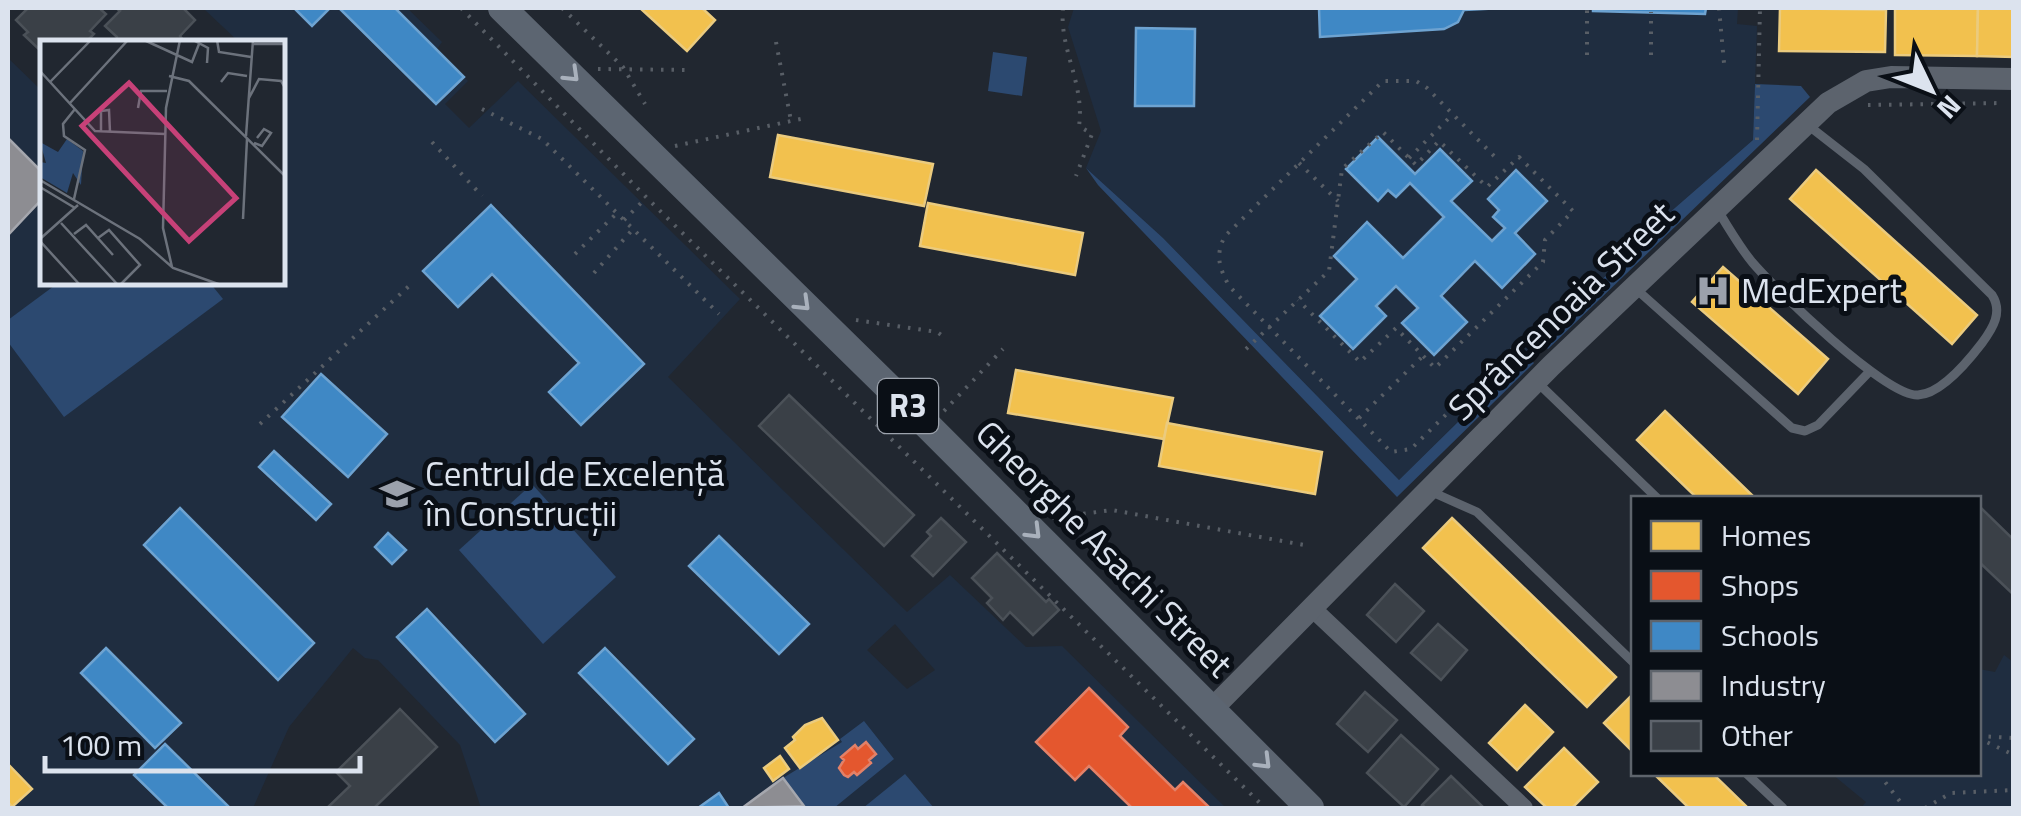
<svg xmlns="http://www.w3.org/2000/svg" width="2021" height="816" viewBox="0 0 2021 816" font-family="'Titillium Web',sans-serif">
<rect width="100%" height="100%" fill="#212730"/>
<g fill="#1f2d40" fill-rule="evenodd">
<path d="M 203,8 L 407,8 L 442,42 L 437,49 L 468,81 L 445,104 L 469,128 L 518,81 L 740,299 L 668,377 L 907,612 L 950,575 L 1026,647 L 1062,646 L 1226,808 L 481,808 L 460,745 L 378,660 L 365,658 L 353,648 L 289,727 L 253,808 L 8,808 L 8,58 L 42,91 L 42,282 L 282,282 L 282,42 L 239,42 ZM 895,624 L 935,670 L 907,689 L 867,650 Z"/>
<path d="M 1074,8 L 1738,8 L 1737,24 L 1757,26 L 1753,140 L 1668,214 L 1399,480 L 1163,238 L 1086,168 L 1101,131 L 1068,27 Z"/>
<path d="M 2004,655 L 2013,662 L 2013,808 L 1861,808 L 1866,802 L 1832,774 L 1978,774 L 1979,669 L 1995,672 Z"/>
</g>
<g fill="#2c4970">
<path d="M 993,52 L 1027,57 L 1022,96 L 988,91 Z"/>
<path d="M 1755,84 L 1801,86 L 1810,97 L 1548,349 L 1540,341 L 1668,214 L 1753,140 Z"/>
<path d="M 1086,168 L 1163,238 L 1399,480 L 1526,355 L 1534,363 L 1397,497 L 1098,185 Z"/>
<path d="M 58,283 L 210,283 L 223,299 L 64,417 L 8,342 L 8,320 Z"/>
<path d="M 532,484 L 616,577 L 543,644 L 459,550 Z"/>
<path d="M 864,721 L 894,759 L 834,808 L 806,808 L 783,778 L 842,742 L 840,739 Z"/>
<path d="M 905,774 L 934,808 L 863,808 Z"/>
</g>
<g fill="#f2c14e" stroke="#ebcb7e" stroke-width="2.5">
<path d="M 640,8 L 702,8 L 715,20 L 687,51 Z"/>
<path d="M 1780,8 L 1886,10 L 1885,52 L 1779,51 Z"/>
<path d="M 1895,8 L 1978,8 L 1977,56 L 1895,55 Z"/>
<path d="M 1978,8 L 2014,8 L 2014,57 L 1977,56 Z"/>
<path d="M 778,135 L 933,164 L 924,206 L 770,177 Z"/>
<path d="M 1816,170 L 1977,315 L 1952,344 L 1790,199 Z"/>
<path d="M 928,203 L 1083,233 L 1075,275 L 920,246 Z"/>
<path d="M 1723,267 L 1828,359 L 1798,394 L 1692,302 Z"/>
<path d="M 1016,370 L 1173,398 L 1164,439 L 1008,413 Z"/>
<path d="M 1665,411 L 1755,498 L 1697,498 L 1637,440 Z"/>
<path d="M 1167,423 L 1322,452 L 1315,494 L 1159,466 Z"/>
<path d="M 1452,518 L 1616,677 L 1587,707 L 1423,548 Z"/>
<path d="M 1633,694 L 1634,694 L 1634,753 L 1604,723 Z"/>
<path d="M 1525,705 L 1553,732 L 1517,770 L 1489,743 Z"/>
<path d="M 822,718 L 838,740 L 800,768 L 785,748 L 795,740 L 793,737 L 805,725 Z"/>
<path d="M 1564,748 L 1598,782 L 1572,808 L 1547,808 L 1525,787 Z"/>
<path d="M 780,756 L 789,769 L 773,781 L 764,768 Z"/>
<path d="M 8,764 L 32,789 L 12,807 L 8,802 Z"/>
<path d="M 1654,774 L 1713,774 L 1748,808 L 1689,808 Z"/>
</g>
<g fill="#e4572e" stroke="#e28168" stroke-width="2.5">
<path d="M 1089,688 L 1128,727 L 1120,736 L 1175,790 L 1183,782 L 1210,808 L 1132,808 L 1089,766 L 1075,780 L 1036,742 Z"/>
<path d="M 866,742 L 876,754 L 869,760 L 871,763 L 857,775 L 854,772 L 848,777 L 844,775 L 839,768 L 844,760 L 841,757 L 855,745 L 858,749 Z"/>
</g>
<g fill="#3f88c5" stroke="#6ea3d1" stroke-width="2.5">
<path d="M 294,8 L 330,8 L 312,26 Z"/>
<path d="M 339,8 L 395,8 L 464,77 L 436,104 Z"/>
<path d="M 1319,8 L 1503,8 L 1464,10 L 1458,22 L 1444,29 L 1320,37 Z"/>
<path d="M 1593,8 L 1706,8 L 1705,14 L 1593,11 Z"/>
<path d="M 1136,28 L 1195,29 L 1194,106 L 1135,106 Z"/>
<path d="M 1378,137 L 1415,174 L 1440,149 L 1472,181 L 1451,201 L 1492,241 L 1505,228 L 1493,217 L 1499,210 L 1488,199 L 1516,170 L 1547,201 L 1515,233 L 1535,254 L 1502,288 L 1475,261 L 1441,296 L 1467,322 L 1434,355 L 1402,323 L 1418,308 L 1396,286 L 1376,306 L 1386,316 L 1353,349 L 1320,316 L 1357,279 L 1334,256 L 1367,222 L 1403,258 L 1444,217 L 1410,183 L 1396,197 L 1388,190 L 1378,201 L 1346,169 Z"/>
<path d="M 491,205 L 644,364 L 581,425 L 549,392 L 579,363 L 492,274 L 458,307 L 423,271 Z"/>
<path d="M 321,374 L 387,434 L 348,477 L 282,417 Z"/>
<path d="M 274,451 L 331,504 L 316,520 L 259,467 Z"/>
<path d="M 180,508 L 314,643 L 278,680 L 144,545 Z"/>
<path d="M 388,533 L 406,550 L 392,564 L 375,547 Z"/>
<path d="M 719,536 L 809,624 L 779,654 L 689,566 Z"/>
<path d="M 427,609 L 525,714 L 495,742 L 397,637 Z"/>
<path d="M 106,648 L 181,723 L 155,748 L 81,673 Z"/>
<path d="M 605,648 L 694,739 L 668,764 L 579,673 Z"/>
<path d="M 165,744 L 230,808 L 168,808 L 134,775 Z"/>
<path d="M 719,793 L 729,808 L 698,808 Z"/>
</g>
<g fill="#8d8d92" stroke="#a5a7ae" stroke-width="2.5">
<path d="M 8,138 L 42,172 L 42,199 L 8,235 Z"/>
<path d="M 783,778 L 804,806 L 742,808 Z"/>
</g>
<g fill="#3a4047" stroke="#4b5158" stroke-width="2.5">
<path d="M 28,8 L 99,8 L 106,14 L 90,31 L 94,34 L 86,42 L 42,42 L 42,52 L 24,35 L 28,32 L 16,20 Z"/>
<path d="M 116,8 L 187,8 L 185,10 L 195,20 L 180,36 L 183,40 L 181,42 L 116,42 L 117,37 L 105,26 L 120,11 Z"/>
<path d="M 789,395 L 914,515 L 884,546 L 759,426 Z"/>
<path d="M 1980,507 L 2014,540 L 2014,595 L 1978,561 Z"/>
<path d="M 941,518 L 966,542 L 933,576 L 912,556 L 931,536 L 927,532 Z"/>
<path d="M 997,553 L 1046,602 L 1049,599 L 1059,610 L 1033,635 L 1010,612 L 1003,620 L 987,603 L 992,598 L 972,578 Z"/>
<path d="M 1395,584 L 1424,611 L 1396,642 L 1367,615 Z"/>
<path d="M 1438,624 L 1467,650 L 1441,680 L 1411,653 Z"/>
<path d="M 1365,692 L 1397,720 L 1368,752 L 1337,724 Z"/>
<path d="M 400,709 L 437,747 L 374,808 L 327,808 L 350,786 L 336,772 Z"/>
<path d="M 1401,735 L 1438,769 L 1404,807 L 1367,773 Z"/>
<path d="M 1451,776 L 1482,806 L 1480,808 L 1426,808 L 1422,805 Z"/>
</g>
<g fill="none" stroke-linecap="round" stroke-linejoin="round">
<g stroke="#585e66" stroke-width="4" stroke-dasharray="2.5 8" stroke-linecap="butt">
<path d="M 461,8 L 646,197 L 1265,808"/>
<path d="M 562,8 L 623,67 L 645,104"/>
<path d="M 1063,8 C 1059,49 1085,84 1079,126 L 1092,134 L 1076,176"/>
<path d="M 1719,8 L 1724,63"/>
<path d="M 776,42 L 791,121"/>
<path d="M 1587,55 L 1587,8"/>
<path d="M 1651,55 L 1651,12"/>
<path d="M 598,69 L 686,70"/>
<path d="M 1868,105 L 2004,103"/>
<path d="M 482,109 L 542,139 L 719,314"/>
<path d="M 1757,140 L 1760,8"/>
<path d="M 432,142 L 482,196"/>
<path d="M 675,146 L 805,118"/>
<path d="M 1494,156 L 1427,88 L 1416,81 L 1383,81 L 1225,236 C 1215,255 1219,267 1229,286 L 1391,452 L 1411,449 L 1523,339"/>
<path d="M 1409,158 L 1452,115"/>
<path d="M 1299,163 L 1338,201"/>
<path d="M 624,220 L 645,199"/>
<path d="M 575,254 L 617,213"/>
<path d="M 594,273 L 633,229"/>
<path d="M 856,320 L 937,332 L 944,337"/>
<path d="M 1246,349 L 1329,271 L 1342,169 L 1383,132 L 1416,165 L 1439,141 L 1487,187 L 1519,157 L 1573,211 L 1545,240 L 1543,262 L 1435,368 L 1396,328 L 1360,362 L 1298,300"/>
<path d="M 944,411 L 1003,349"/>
<path d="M 1359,418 L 1423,356"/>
<path d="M 260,424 L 409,286"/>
<path d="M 1052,518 L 1112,510 L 1304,545"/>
<path d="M 1978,736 L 2014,738"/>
<path d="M 1978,738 L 2014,755"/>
<path d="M 1879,774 L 1905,808"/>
<path d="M 1925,808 L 1951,793 L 2014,790"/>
</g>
<g stroke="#5c636d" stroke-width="9">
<path d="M 1718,211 C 1729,228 1739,246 1752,262 C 1775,289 1886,397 1918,395 C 1941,394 1969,360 1982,343 C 1993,328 2003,312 1992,295 L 1864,169 L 1809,126"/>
<path d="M 1636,289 L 1792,428 L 1805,431 L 1818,425 L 1870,371"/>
<path d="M 1538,383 L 1657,498"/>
<path d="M 1432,492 L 1477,512 L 1634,663"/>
<path d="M 1747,774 L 1783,808"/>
</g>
<path stroke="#5c636d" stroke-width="18" d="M 1313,609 L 1524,808"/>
<path stroke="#5c636d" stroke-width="22" d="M 1212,709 L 1551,366 L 1828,103 L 1866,81 L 1891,77 L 2014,79"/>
<path stroke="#5c6571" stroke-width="28" d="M 502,8 L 929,427 L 1310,808"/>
</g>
<defs><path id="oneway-chevron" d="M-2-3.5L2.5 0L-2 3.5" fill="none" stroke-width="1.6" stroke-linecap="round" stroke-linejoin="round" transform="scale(2.5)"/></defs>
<g stroke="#a9b1bc">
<use href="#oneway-chevron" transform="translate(572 75) rotate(44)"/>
<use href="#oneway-chevron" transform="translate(803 304) rotate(44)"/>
<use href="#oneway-chevron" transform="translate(1034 532) rotate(45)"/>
<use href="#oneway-chevron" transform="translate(1264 762) rotate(45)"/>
</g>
<defs>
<g id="hospital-bare" transform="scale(2.7)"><path d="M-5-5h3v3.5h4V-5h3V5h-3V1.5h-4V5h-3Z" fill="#9ba1ac" stroke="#0a0f16" stroke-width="2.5" paint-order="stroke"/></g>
<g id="university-bare" transform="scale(2.7)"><path d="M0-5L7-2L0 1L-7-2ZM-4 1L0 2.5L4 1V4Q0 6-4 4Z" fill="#9ba1ac" stroke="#0a0f16" stroke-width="2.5" paint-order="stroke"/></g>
</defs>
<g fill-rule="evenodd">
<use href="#hospital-bare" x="1713" y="291"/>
<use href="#university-bare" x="397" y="494"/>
</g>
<g text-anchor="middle" stroke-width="10" stroke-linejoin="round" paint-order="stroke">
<rect fill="#0a0f16" stroke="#9da3ad" stroke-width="2.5" x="878" y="379" width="60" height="54" rx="8"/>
<g font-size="32" font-weight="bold" fill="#dce3ee">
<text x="908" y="417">R3</text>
</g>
<g font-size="35" fill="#dce3ee" stroke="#0a0f16" text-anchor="start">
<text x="1741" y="303">MedExpert</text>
<text x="425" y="486">Centrul de Excelență<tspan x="425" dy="40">în Construcții</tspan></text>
</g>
<g font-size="35" fill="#dce3ee" stroke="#0a0f16">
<text transform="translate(1561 311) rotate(-44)" y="12">Sprâncenoaia Street</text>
<text transform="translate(1104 549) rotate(45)" y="12">Gheorghe Asachi Street</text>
</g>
</g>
<g transform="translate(40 40)">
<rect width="245" height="245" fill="#212730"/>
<path d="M 27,99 L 43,111 L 41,145 L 33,133 L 27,153 L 0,137 L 0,122 L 6,123 L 0,102 L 18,112 Z" fill="#2c4970"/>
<path fill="none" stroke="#6c727c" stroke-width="2.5" d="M 104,0 L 152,22 L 159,4M 153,0 L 168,8 L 167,23M 177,0 L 179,12 L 211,17M 213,4 L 245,4M 0,31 L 55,91 L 125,94M 129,36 L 149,41 L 245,136M 10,42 L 51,0M 181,42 L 188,33 L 207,36M 209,58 L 219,39 L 241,41 L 245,48M 30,63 L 88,0M 98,68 L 101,51 L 127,51M 61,91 L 61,71 L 69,70 L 70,92M 206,96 L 213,0M 214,103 L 222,106 L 231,93 L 224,89 L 217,98M 0,140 L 100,199 L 133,228 L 181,245M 0,147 L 35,168M 34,159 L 45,110 L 24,96 L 23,84 L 35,69M 203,179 L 207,99M 21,183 L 78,245M 34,194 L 46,185 L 73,215M 58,198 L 69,190 L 100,225 L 80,245M 0,199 L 38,165M 0,201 L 40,245M 132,227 L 123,188 L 126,68 L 140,0"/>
<path fill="#c74178" fill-opacity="0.15" stroke="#c74178" stroke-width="5" d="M 89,43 L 196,158 L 149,201 L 42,86 Z"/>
<rect width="245" height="245" fill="none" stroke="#dce3ee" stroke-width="5"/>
</g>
<rect width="2021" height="816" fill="none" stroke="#dce3ee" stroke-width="20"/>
<rect x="1631" y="496" width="350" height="280" fill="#0a0f16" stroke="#5e646c" stroke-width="2.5"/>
<rect x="1651" y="521" width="50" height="30" fill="#f2c14e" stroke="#5e646c" stroke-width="2.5"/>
<text x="1721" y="546" font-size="30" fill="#dce3ee">Homes</text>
<rect x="1651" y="571" width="50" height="30" fill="#e4572e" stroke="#5e646c" stroke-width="2.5"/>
<text x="1721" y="596" font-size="30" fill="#dce3ee">Shops</text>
<rect x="1651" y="621" width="50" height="30" fill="#3f88c5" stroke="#5e646c" stroke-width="2.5"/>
<text x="1721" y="646" font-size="30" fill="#dce3ee">Schools</text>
<rect x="1651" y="671" width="50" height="30" fill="#8d8d92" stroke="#5e646c" stroke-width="2.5"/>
<text x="1721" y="696" font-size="30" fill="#dce3ee">Industry</text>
<rect x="1651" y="721" width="50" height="30" fill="#3a4047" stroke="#5e646c" stroke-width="2.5"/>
<text x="1721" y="746" font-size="30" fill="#dce3ee">Other</text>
<g transform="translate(1931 90) rotate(133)" stroke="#0a0f16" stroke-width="8" paint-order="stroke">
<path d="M0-8L18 38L0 25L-18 38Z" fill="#dce3ee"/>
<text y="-15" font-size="28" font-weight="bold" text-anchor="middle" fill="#dce3ee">N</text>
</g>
<path d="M45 756v15h315v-15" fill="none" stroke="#dce3ee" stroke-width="5"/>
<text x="60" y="756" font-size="30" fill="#dce3ee" stroke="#0a0f16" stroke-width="8" paint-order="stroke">100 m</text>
</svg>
